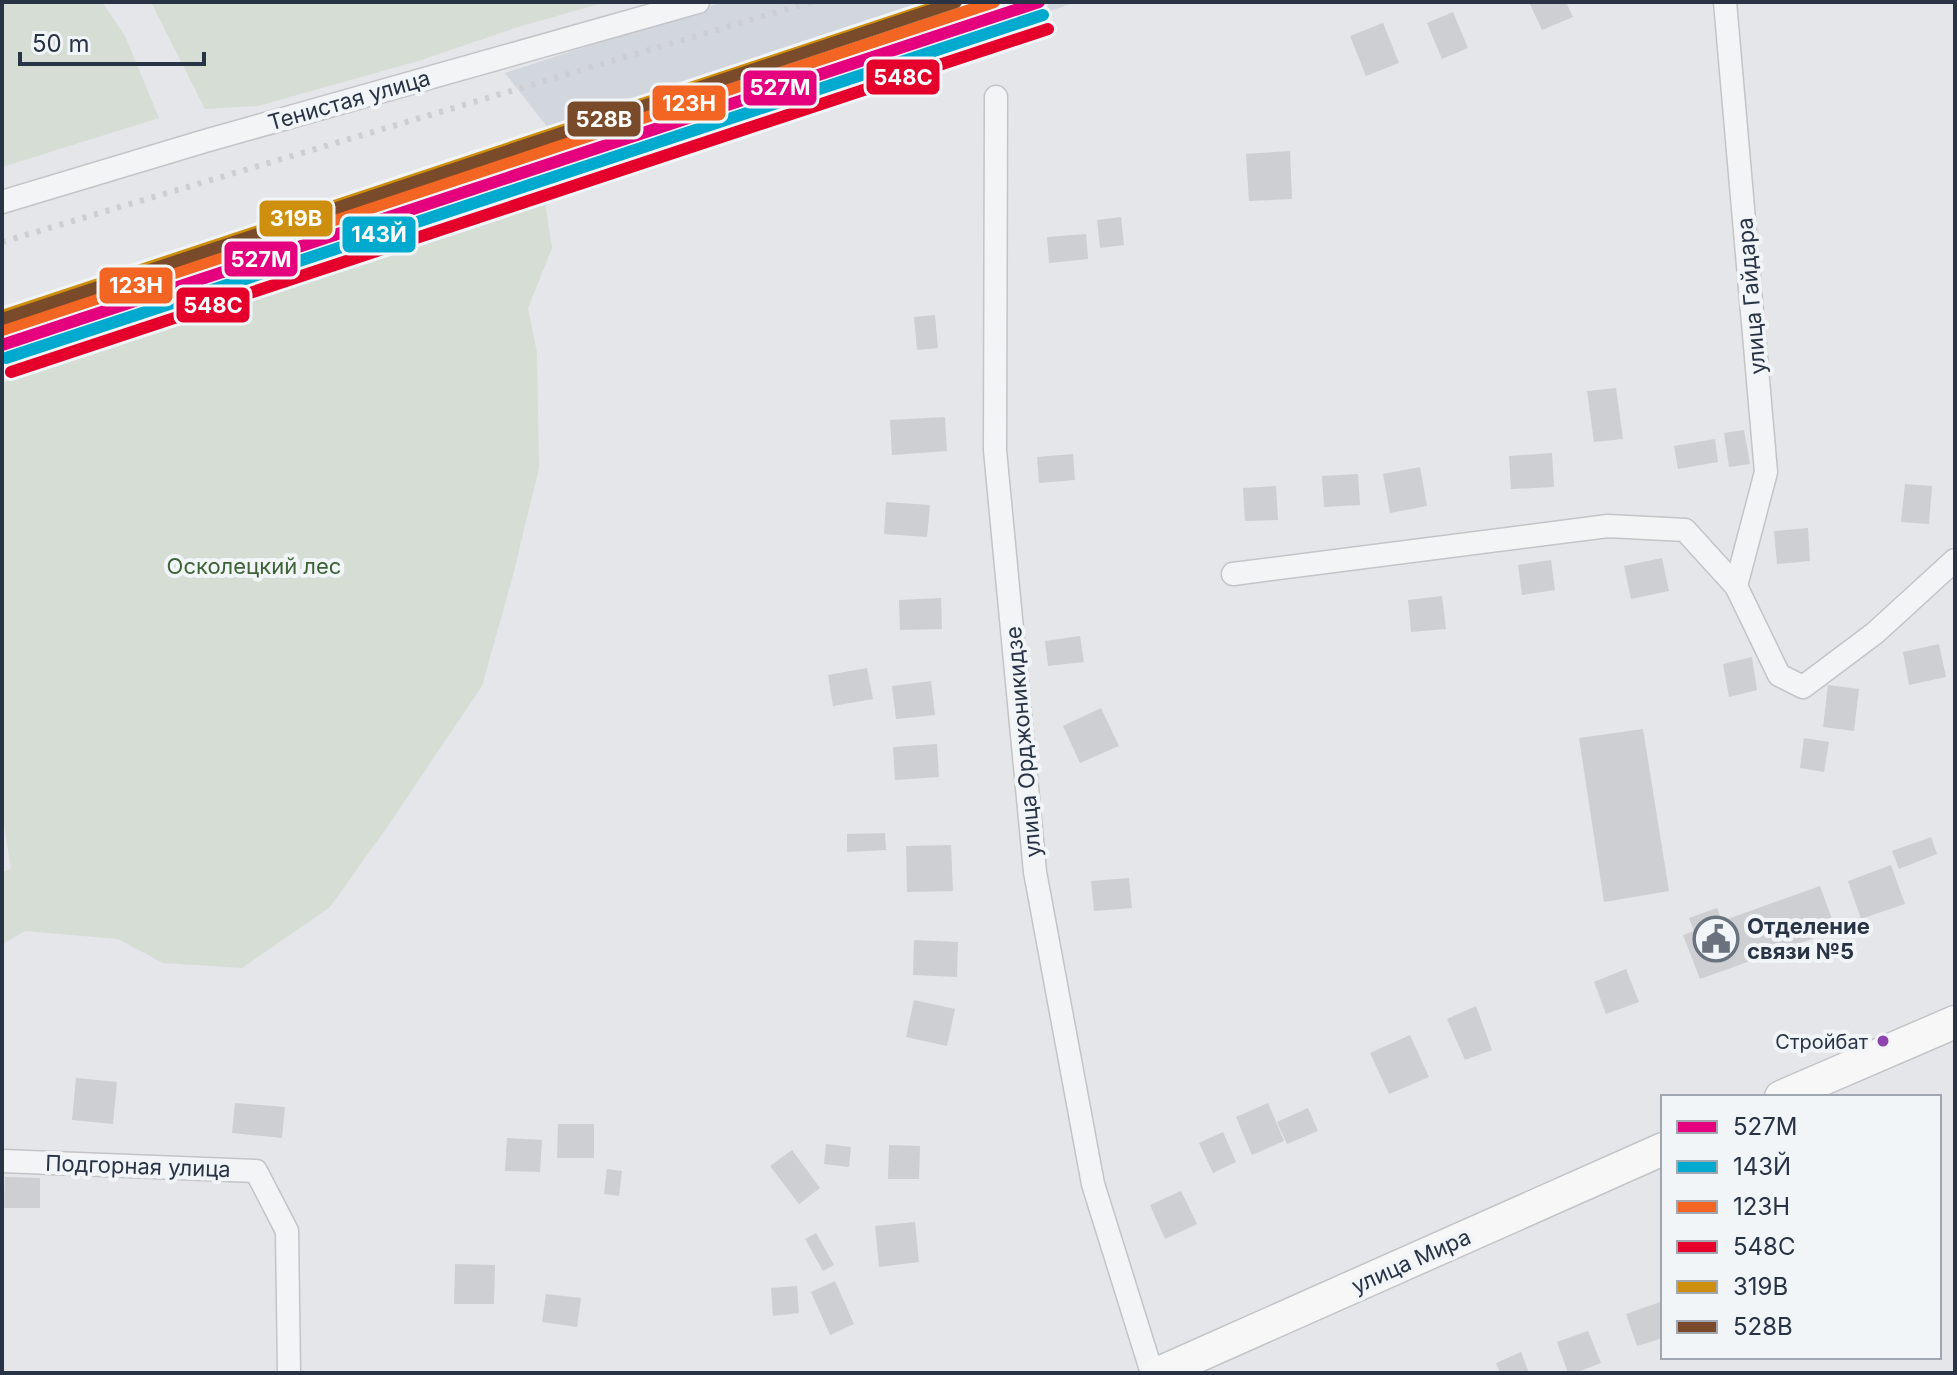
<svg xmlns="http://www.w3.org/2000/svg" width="1957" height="1375" viewBox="0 0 1957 1375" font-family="Inter,sans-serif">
<rect width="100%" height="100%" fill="#e4e6e9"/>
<path fill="#d2d6dd" d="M 723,2 L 1076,2 L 583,173 L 505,73 Z"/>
<g fill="#d5ddd4">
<path d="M 2,2 L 102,2 L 125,36 L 159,118 L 2,167 Z"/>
<path d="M 151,2 L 606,2 L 518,27 L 418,61 L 258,106 L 205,109 Z"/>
<path d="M 545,203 L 552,248 L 528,308 L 537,353 L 539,468 L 512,579 L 482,686 L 392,820 L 330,907 L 242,968 L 163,963 L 118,939 L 25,931 L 2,944 L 2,872 L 11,869 L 2,812 L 2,383 L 408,244 Z"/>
</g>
<g fill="#cdcfd2">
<path d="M 1529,2 L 1566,2 L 1573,17 L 1542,30 Z"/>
<path d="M 1453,12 L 1468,48 L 1442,59 L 1427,23 Z"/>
<path d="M 1383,23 L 1399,63 L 1366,76 L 1350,36 Z"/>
<path d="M 1290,151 L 1292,199 L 1249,201 L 1246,154 Z"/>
<path d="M 1121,217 L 1124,245 L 1100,248 L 1097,220 Z"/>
<path d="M 1086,234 L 1088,259 L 1049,263 L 1047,237 Z"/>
<path d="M 935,315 L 938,348 L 917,350 L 914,317 Z"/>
<path d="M 1616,388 L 1623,439 L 1594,442 L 1587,391 Z"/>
<path d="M 945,417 L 947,451 L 892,455 L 890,420 Z"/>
<path d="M 1744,430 L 1750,464 L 1729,467 L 1724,433 Z"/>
<path d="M 1715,439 L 1718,462 L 1678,469 L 1674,446 Z"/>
<path d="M 1552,453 L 1554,487 L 1511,489 L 1509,456 Z"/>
<path d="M 1073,454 L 1075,480 L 1039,483 L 1037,457 Z"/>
<path d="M 1420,467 L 1427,506 L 1390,513 L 1383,474 Z"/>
<path d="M 1358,474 L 1360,505 L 1324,507 L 1322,476 Z"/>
<path d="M 1905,484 L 1932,486 L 1929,524 L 1901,522 Z"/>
<path d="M 1276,486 L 1278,520 L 1245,521 L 1243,488 Z"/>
<path d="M 886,502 L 930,505 L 927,537 L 884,534 Z"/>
<path d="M 1808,528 L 1810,561 L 1777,564 L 1774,531 Z"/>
<path d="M 1662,558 L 1669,591 L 1631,599 L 1624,566 Z"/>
<path d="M 1551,560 L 1555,590 L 1522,595 L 1518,565 Z"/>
<path d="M 1442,596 L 1446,629 L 1411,632 L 1408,600 Z"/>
<path d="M 941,598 L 942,629 L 900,630 L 899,600 Z"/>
<path d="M 1080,636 L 1084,662 L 1048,666 L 1045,641 Z"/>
<path d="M 1939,644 L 1946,677 L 1909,685 L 1903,652 Z"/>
<path d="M 1752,657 L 1757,690 L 1729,697 L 1723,664 Z"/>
<path d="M 867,668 L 873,699 L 833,706 L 828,675 Z"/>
<path d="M 931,681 L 935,715 L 896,719 L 892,686 Z"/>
<path d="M 1828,685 L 1859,689 L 1854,731 L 1823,727 Z"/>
<path d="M 1101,708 L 1119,746 L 1080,763 L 1063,726 Z"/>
<path d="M 1643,729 L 1669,891 L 1604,902 L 1579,738 Z"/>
<path d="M 1804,738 L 1829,742 L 1824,772 L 1800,768 Z"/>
<path d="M 937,744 L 939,777 L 895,780 L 893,747 Z"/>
<path d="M 885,833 L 886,850 L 847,852 L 847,834 Z"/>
<path d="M 1931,837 L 1937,854 L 1899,869 L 1892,851 Z"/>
<path d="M 951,845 L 953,891 L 907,892 L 906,846 Z"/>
<path d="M 1891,865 L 1905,904 L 1861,919 L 1848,881 Z"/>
<path d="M 1129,878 L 1132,908 L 1094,911 L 1091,881 Z"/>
<path d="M 1820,886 L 1836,930 L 1700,979 L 1683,935 L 1694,931 L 1689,918 L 1717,908 L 1722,921 Z"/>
<path d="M 914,940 L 958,942 L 957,977 L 913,975 Z"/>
<path d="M 1626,969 L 1639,1002 L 1606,1014 L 1594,982 Z"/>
<path d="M 914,1000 L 955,1009 L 947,1046 L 906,1037 Z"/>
<path d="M 1476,1006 L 1492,1050 L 1465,1060 L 1447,1019 Z"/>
<path d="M 1410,1035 L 1429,1077 L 1389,1094 L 1370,1053 Z"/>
<path d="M 76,1078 L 117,1082 L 113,1124 L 72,1120 Z"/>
<path d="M 235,1103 L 285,1107 L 282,1138 L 232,1133 Z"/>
<path d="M 1268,1103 L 1284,1141 L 1252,1155 L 1236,1117 Z"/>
<path d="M 1308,1108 L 1318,1131 L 1287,1144 L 1277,1122 Z"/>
<path d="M 558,1124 L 594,1124 L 594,1158 L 557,1158 Z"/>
<path d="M 1223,1132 L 1236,1162 L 1213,1173 L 1199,1143 Z"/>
<path d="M 507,1138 L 542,1140 L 540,1172 L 505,1171 Z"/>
<path d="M 826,1144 L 851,1147 L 849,1167 L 824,1164 Z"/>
<path d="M 889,1145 L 920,1146 L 919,1179 L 888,1179 Z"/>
<path d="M 792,1150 L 820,1188 L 799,1204 L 770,1166 Z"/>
<path d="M 607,1169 L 622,1171 L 619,1196 L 604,1194 Z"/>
<path d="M 5,1177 L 40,1178 L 40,1208 L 4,1208 Z"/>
<path d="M 1181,1191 L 1197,1224 L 1165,1239 L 1150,1205 Z"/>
<path d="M 915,1222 L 919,1262 L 879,1267 L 875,1226 Z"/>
<path d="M 816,1233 L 834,1265 L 823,1271 L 805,1239 Z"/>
<path d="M 455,1264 L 495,1265 L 494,1304 L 454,1304 Z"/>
<path d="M 835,1281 L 854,1324 L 830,1335 L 811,1292 Z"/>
<path d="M 797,1286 L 799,1313 L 773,1316 L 771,1288 Z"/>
<path d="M 546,1294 L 581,1298 L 577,1327 L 542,1322 Z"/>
<path d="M 1663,1301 L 1663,1338 L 1637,1346 L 1626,1314 Z"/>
<path d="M 1588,1331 L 1601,1363 L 1575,1373 L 1568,1373 L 1557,1342 Z"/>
<path d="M 1521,1352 L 1529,1373 L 1500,1373 L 1496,1363 Z"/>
</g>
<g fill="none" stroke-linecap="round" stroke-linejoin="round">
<g stroke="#c2c4c7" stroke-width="25">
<g id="street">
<path d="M 996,97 L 995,450 L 1035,872 L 1093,1184 L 1152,1373"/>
<path d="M 2,202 L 205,141 L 698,2"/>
<path d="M 1233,574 L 1608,526 L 1685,530 L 1736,586 L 1766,472 L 1725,2"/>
<path d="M 1736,586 L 1779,675 L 1803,687 L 1875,633 L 1955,560"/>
<path d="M 2,1161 L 256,1171 L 287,1231 L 289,1373"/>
</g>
</g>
<g stroke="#c2c4c7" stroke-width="35">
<g id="secondary">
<path d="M 1781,1097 L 1955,1022"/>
<path d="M 1159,1373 L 1663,1149"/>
</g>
</g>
<use href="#street" stroke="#f3f4f6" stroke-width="22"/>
<use href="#secondary" stroke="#f7f7f7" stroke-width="32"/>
<path stroke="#ccced1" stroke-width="6" stroke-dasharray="4 8" stroke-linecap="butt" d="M 2,242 L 811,2"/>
<g stroke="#f2f5f8" stroke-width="18">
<path id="rail-1" d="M 2,345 L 1039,2"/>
</g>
<g stroke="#f2f5f8" stroke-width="18">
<path id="rail-2" d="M 6,358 L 1043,15"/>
</g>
<g stroke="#f2f5f8" stroke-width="18">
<path id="rail-3" d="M 2,330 L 994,2"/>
</g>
<g stroke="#f2f5f8" stroke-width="18">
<path id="rail-4" d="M 11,372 L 1048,29"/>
</g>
<g stroke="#f2f5f8" stroke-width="18">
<path id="rail-5" d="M 2,316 L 950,2"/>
</g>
<g stroke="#f2f5f8" stroke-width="18">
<path id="rail-6" d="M 2,319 L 956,2"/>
</g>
<use href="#rail-1" stroke="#e5007d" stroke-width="12"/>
<use href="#rail-2" stroke="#00a9ce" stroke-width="12"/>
<use href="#rail-3" stroke="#f26522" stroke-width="12"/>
<use href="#rail-4" stroke="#e4002b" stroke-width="12"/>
<use href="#rail-5" stroke="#ce8f0e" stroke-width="12"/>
<use href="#rail-6" stroke="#7a4b2a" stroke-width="12"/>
</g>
<defs>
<g id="civic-ring" transform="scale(2.3)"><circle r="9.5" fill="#f2f5f8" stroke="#6a727e" stroke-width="1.5"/><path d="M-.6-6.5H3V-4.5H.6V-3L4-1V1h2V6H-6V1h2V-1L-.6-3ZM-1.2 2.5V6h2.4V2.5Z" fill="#6a727e"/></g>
</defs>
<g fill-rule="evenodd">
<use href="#civic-ring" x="1716" y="939"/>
</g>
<circle fill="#8e44ad" stroke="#f2f5f8" stroke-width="3" cx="1883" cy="1041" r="7"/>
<g text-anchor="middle" stroke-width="8" stroke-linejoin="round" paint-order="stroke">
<g font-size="20" fill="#283345" stroke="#f2f5f8" text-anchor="end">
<text x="1868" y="1049">Стройбат</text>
</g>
<g font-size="22" fill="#283345" stroke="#f2f5f8">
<text transform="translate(349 100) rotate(-16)" y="8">Тенистая улица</text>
<text transform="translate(1751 296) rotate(-95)" y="8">улица Гайдара</text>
<text transform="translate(1023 742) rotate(-95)" y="8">улица Орджоникидзе</text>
<text transform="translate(138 1166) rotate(2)" y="8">Подгорная улица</text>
<text transform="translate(1411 1261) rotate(-24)" y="8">улица Мира</text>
</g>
<g font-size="22" fill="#3e6235" stroke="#f2f5f8">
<text x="254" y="574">Осколецкий лес</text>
</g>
<g font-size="22" font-weight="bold" fill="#283345" stroke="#f2f5f8" text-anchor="start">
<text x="1747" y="934">Отделение<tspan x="1747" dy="25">связи №5</tspan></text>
</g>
</g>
<g stroke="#f2f5f8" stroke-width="3">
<rect x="865" y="58" width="76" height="38" rx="8" fill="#e4002b"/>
<rect x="742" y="69" width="76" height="38" rx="8" fill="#e5007d"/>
<rect x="651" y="84" width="76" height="38" rx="8" fill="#f26522"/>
<rect x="566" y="100" width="76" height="38" rx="8" fill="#7a4b2a"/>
<rect x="258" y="199" width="76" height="39" rx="8" fill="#ce8f0e"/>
<rect x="341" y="215" width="76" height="39" rx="8" fill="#00a9ce"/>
<rect x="223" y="240" width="76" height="38" rx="8" fill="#e5007d"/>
<rect x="98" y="266" width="76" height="39" rx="8" fill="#f26522"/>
<rect x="175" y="286" width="76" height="38" rx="8" fill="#e4002b"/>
</g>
<g font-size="22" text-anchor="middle" font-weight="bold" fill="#fff">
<text x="903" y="85">548С</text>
<text x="780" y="95">527М</text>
<text x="689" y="111">123Н</text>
<text x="604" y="127">528В</text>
<text x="296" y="226">319В</text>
<text x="379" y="242">143Й</text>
<text x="261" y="267">527М</text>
<text x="136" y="293">123Н</text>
<text x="213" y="313">548С</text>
</g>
<rect width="1957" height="1375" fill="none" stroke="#283345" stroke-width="8"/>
<rect x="1661" y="1095" width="280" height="264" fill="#f2f5f8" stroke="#a1a7b0" stroke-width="2"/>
<rect x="1677" y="1121" width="40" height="12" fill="#e5007d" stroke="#a1a7b0" stroke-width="2"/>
<text x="1733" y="1135" font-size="24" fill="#283345">527М</text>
<rect x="1677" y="1161" width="40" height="12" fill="#00a9ce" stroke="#a1a7b0" stroke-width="2"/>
<text x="1733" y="1175" font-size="24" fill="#283345">143Й</text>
<rect x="1677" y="1201" width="40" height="12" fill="#f26522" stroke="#a1a7b0" stroke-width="2"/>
<text x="1733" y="1215" font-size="24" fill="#283345">123Н</text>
<rect x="1677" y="1241" width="40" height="12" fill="#e4002b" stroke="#a1a7b0" stroke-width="2"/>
<text x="1733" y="1255" font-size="24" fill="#283345">548С</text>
<rect x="1677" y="1281" width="40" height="12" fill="#ce8f0e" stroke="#a1a7b0" stroke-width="2"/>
<text x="1733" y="1295" font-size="24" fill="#283345">319В</text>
<rect x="1677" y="1321" width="40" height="12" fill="#7a4b2a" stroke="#a1a7b0" stroke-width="2"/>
<text x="1733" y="1335" font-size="24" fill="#283345">528В</text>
<path d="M20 52v12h184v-12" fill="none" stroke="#283345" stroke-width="4"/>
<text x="32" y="52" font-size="24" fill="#283345" stroke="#f2f5f8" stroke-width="6" paint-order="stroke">50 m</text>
</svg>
